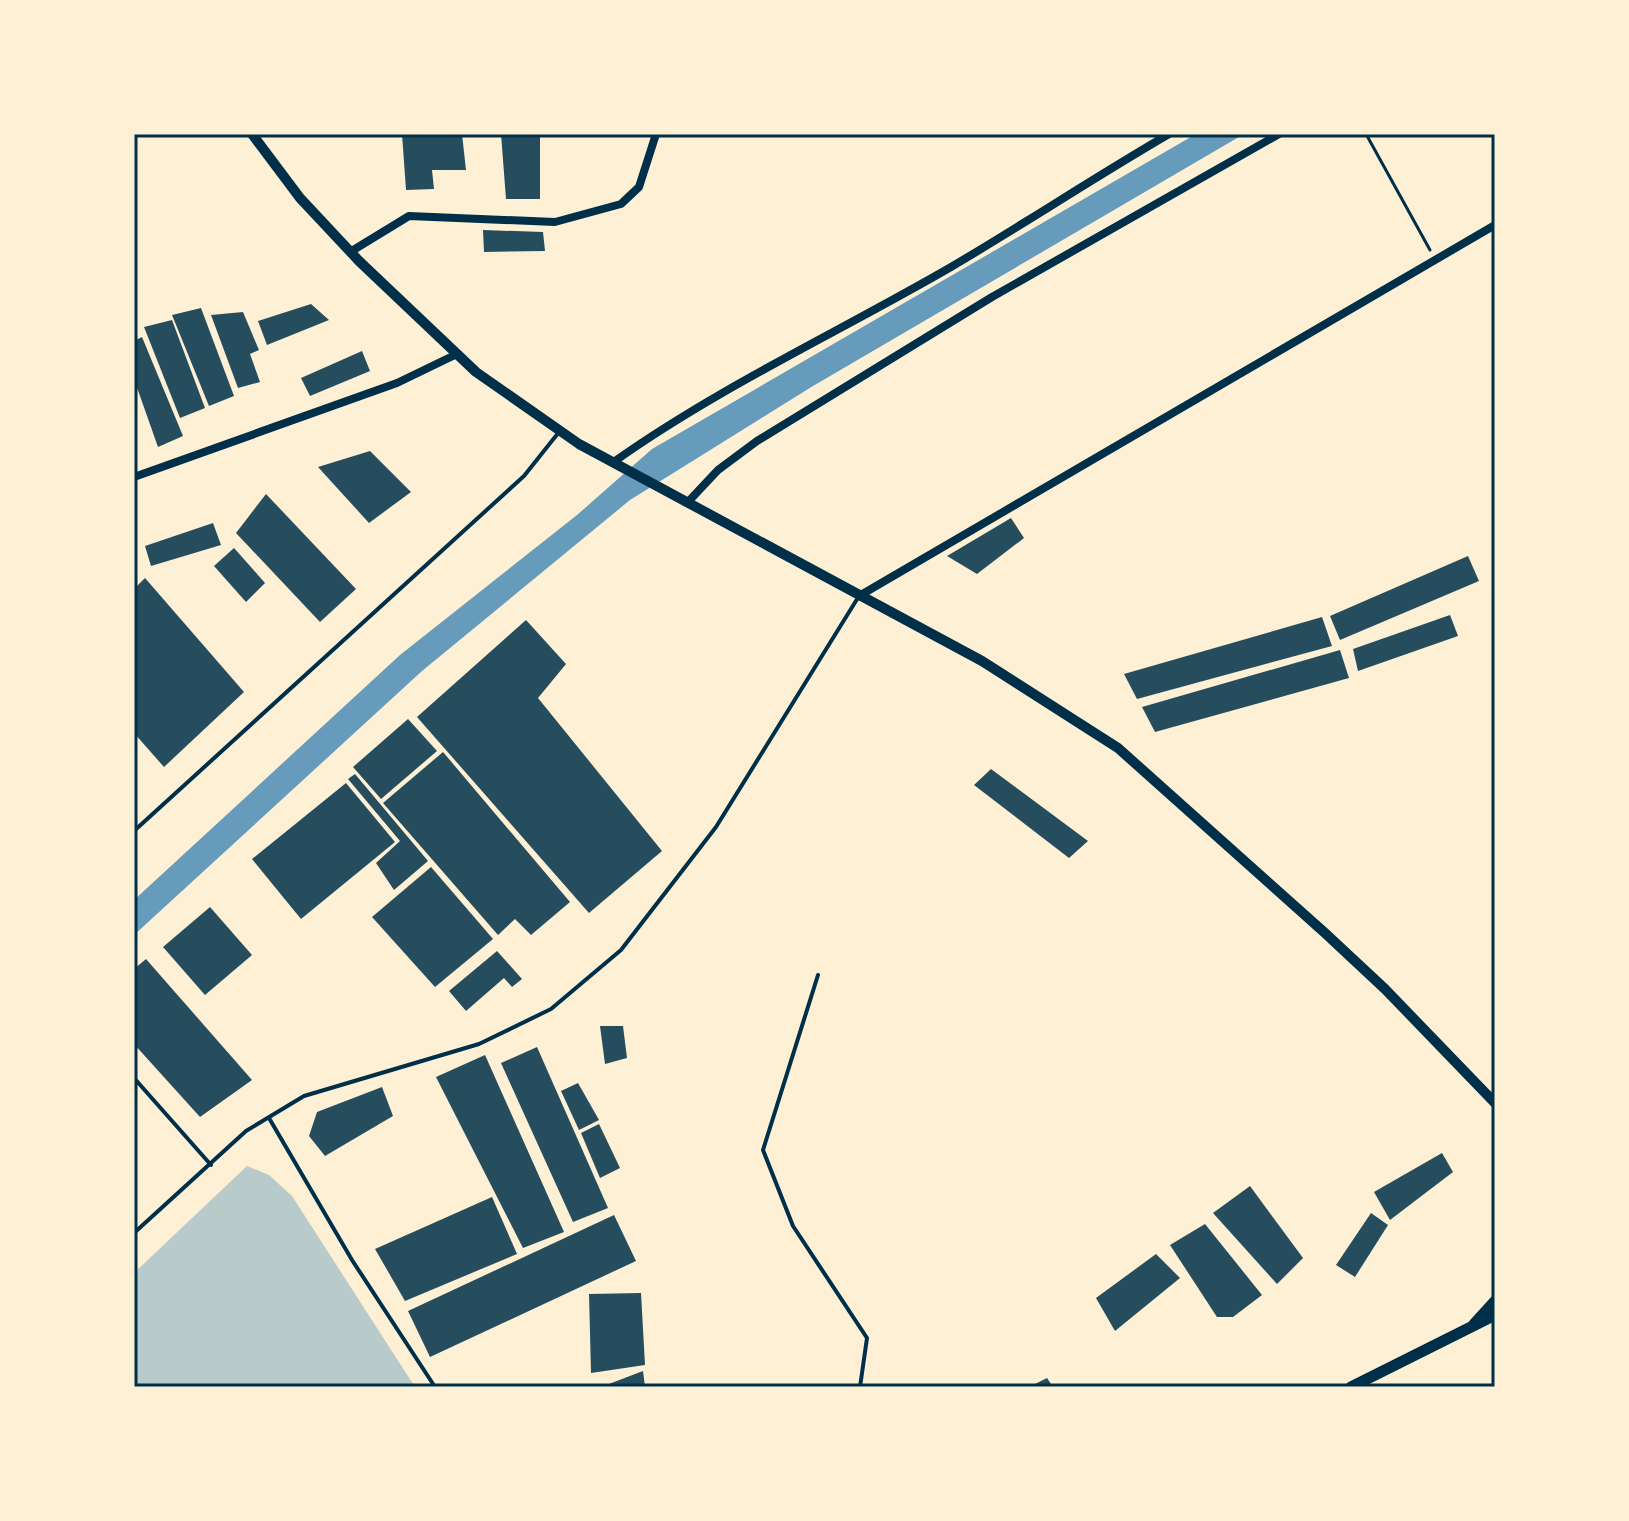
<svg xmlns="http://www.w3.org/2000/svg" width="1629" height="1521" viewBox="0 0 1629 1521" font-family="Barlow,sans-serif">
<rect width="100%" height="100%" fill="#fdf0d5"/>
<path fill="#b9caca" d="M 247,1166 L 269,1175 L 292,1196 L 415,1387 L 134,1387 L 134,1273 Z"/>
<path fill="#669bbc" d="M 1196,134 L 1244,134 L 813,386 L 630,500 L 422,671 L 134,935 L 134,900 L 400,655 L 577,515 L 652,449 Z"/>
<g fill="#264d5e">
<path d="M 402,134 L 462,134 L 466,170 L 432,170 L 434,189 L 406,190 Z"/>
<path d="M 501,134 L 540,134 L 540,199 L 506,199 Z"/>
<path d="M 483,230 L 543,232 L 545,251 L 484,252 Z"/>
<path d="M 311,304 L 329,320 L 267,345 L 258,321 Z"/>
<path d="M 201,308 L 234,396 L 209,406 L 172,315 Z"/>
<path d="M 243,312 L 259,350 L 250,354 L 260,382 L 238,388 L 211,315 Z"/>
<path d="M 172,320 L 205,408 L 180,418 L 144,327 Z"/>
<path d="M 142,337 L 183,436 L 158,447 L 134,379 L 134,341 Z"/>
<path d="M 362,351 L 370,371 L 310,396 L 301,378 Z"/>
<path d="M 370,451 L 411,492 L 369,523 L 318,467 Z"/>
<path d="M 266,494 L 356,589 L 320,622 L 236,533 Z"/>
<path d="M 1011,518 L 1024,538 L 977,574 L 947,556 Z"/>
<path d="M 213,523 L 221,545 L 151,566 L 145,546 Z"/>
<path d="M 234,548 L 265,583 L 246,602 L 214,566 Z"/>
<path d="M 1468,556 L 1479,581 L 1340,640 L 1330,616 Z"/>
<path d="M 145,578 L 244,692 L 164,767 L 134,733 L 134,589 Z"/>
<path d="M 1450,615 L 1458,636 L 1358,671 L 1353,649 Z"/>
<path d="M 1322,617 L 1332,646 L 1137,699 L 1124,674 Z"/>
<path d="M 526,620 L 566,664 L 538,698 L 662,851 L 589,913 L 417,717 Z"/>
<path d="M 1340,650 L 1349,678 L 1155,732 L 1142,707 Z"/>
<path d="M 408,719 L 437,751 L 381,799 L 353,767 Z"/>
<path d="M 443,752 L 570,902 L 531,935 L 515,919 L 498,935 L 383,803 Z"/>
<path d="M 991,769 L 1088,841 L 1069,858 L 974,785 Z"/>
<path d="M 355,774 L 428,861 L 394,890 L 376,863 L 400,841 L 348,779 Z"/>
<path d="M 346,783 L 395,842 L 301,919 L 252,859 Z"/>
<path d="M 431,867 L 493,939 L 435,987 L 372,917 Z"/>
<path d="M 210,907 L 252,955 L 205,995 L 163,947 Z"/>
<path d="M 497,951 L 522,979 L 512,987 L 504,978 L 466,1011 L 449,991 Z"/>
<path d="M 146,959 L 252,1080 L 200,1117 L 134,1044 L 134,969 Z"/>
<path d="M 600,1026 L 623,1026 L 627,1058 L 605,1064 Z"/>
<path d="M 537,1047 L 608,1208 L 573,1222 L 501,1063 Z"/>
<path d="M 485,1055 L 564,1232 L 523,1248 L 436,1077 Z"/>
<path d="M 578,1083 L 599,1120 L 579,1130 L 561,1091 Z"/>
<path d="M 382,1087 L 393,1116 L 325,1156 L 309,1136 L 317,1112 Z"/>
<path d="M 599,1124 L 620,1168 L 600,1178 L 581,1133 Z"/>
<path d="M 1442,1153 L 1453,1172 L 1390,1220 L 1374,1192 Z"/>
<path d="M 1250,1186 L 1303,1258 L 1277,1284 L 1213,1213 Z"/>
<path d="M 492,1197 L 517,1254 L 405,1301 L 375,1249 Z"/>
<path d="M 1371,1213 L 1388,1225 L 1355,1277 L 1336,1265 Z"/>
<path d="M 614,1215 L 636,1261 L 430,1357 L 408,1311 Z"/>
<path d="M 1205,1224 L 1262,1295 L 1233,1317 L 1217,1317 L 1170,1245 Z"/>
<path d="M 1156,1254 L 1180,1278 L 1115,1331 L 1096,1298 Z"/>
<path d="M 641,1293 L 645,1365 L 591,1373 L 589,1294 Z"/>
<path d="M 643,1371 L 645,1387 L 601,1387 Z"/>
<path d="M 1047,1378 L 1053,1387 L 1029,1387 Z"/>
</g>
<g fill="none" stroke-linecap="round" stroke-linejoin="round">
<path stroke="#003049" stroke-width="3" d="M 1366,134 L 1430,250"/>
<g stroke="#003049" stroke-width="4">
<path d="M 134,831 L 524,476 L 559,432"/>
<path d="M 818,975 L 763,1150 L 793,1226 L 867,1338 L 860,1387"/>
<path d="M 134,1078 L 211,1165"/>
<path d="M 269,1118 L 352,1260 L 435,1387"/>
<path d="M 134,1233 L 246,1131 L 304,1096 L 479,1044 L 551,1009 L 621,950 L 716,827 L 859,596"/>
</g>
<g stroke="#003049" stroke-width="8">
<path d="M 350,252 L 409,216 L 555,222 L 621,204 L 639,187 L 656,134"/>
<path d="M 615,461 C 721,386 839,332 951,267 C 1024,224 1095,177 1169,134"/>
<path d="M 134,477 L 397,383 L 457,354"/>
<path d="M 687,503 L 718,470 L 757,441 L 992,297 L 1279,134"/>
<path d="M 859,596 L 1495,225"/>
</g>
<path stroke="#003049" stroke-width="10" d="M 252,134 L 300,198 L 359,261 L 476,372 L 579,444 L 982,661 L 1118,748 L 1325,933 L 1385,989 L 1495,1103"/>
<g stroke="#003049" stroke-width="11">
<path d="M 1474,1324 L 1495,1301"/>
<path d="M 1351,1387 L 1495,1315"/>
</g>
</g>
<rect width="1629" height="1521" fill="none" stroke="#fdf0d5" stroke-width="272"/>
<rect x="136" y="136" width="1357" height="1249" fill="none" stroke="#003049" stroke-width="3"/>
</svg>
